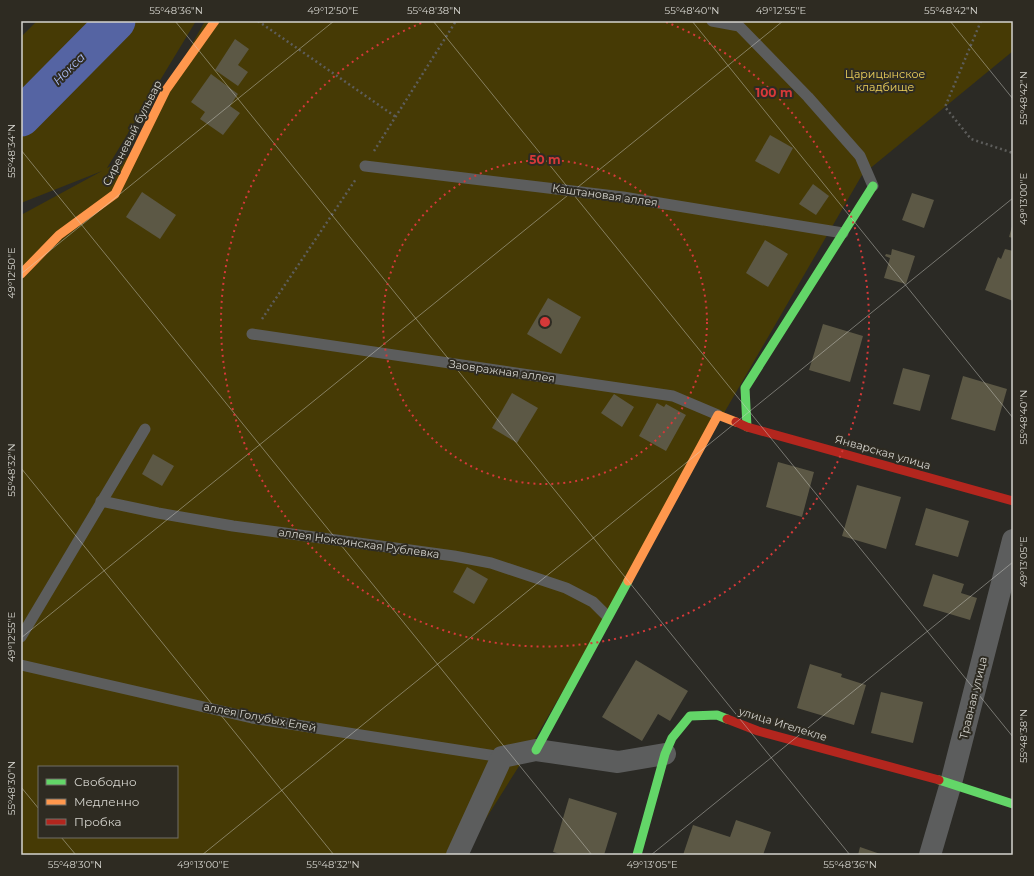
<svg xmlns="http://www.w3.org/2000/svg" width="1034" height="876" viewBox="0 0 1034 876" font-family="Montserrat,sans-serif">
<rect width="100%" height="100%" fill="#2b2a25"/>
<path fill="#463a05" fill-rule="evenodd" d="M 37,21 L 196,21 L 107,168 L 128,157 L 205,21 L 1013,21 L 1013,51 L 862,175 L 521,763 L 463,855 L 21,855 L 21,215 L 102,171 L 21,203 L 21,37 ZM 39,767 L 177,767 L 177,837 L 39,837 Z"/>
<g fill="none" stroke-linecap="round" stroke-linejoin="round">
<path stroke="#5564a3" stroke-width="39" d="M 21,117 L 116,21"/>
</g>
<g fill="#5c5845">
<path d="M 235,39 L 249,49 L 238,65 L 248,72 L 238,86 L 215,70 Z"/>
<path d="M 211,74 L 238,94 L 230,106 L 240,113 L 223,135 L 200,119 L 205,112 L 191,102 Z"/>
<path d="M 770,135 L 793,148 L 779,174 L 755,161 Z"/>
<path d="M 813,184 L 829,196 L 816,215 L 799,204 Z"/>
<path d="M 142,192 L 176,215 L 160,239 L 126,217 Z"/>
<path d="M 912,193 L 934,200 L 924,228 L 902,220 Z"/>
<path d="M 1013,223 L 1013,238 L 1009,237 Z"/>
<path d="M 765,240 L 788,254 L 768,287 L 746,273 Z"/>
<path d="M 892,249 L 915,256 L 906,284 L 884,278 L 890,258 L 885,256 L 886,254 L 891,255 Z"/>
<path d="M 1005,249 L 1013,251 L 1013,301 L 985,290 L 998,257 L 1001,259 Z"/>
<path d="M 548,298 L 581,317 L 561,354 L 527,334 Z"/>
<path d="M 823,324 L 863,336 L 850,382 L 809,370 Z"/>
<path d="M 903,368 L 930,375 L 920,411 L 893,404 Z"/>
<path d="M 963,376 L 1007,389 L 995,431 L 951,419 Z"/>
<path d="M 512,393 L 538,408 L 517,443 L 492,428 Z"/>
<path d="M 614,394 L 634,407 L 622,427 L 601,413 Z"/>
<path d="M 657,403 L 664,407 L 666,404 L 686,415 L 666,451 L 639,436 Z"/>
<path d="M 153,454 L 174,466 L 162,486 L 142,474 Z"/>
<path d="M 778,462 L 814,472 L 802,517 L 766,507 Z"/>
<path d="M 857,485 L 901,497 L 886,549 L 842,536 Z"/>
<path d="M 926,508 L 969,521 L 958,557 L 915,545 Z"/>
<path d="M 467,567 L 488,579 L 474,604 L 453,592 Z"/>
<path d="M 933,574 L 964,584 L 961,593 L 977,598 L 970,620 L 923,606 Z"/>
<path d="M 636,660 L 688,691 L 670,721 L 658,714 L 642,741 L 602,717 Z"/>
<path d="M 810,664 L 842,674 L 841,677 L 866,685 L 854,725 L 797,708 Z"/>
<path d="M 881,692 L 923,702 L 913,743 L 871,733 Z"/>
<path d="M 569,798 L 617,813 L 604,855 L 564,855 L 553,852 Z"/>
<path d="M 736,820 L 771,832 L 763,855 L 683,855 L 693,825 L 730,837 Z"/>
<path d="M 860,847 L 883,855 L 858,855 Z"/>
</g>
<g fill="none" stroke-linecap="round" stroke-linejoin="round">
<g stroke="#5d5d5b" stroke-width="2.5" stroke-dasharray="2 3" stroke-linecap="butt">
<path d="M 258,21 L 396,117"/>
<path d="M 981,21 L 945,107 L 971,139 L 1013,153"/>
<path d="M 374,151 L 456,21"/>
<path d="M 262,319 L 356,179"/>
</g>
<g stroke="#5c5d5d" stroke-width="11">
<path d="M 712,21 L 739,26 L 808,97 L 860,156 L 873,186"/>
<path d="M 365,166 L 623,197 L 843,233"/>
<path d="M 252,334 L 673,396 L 718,415"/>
<path d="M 101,501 L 158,513 L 233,526 L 454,556 L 491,563 L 566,588 L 593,602 L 607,616"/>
<path d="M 21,637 L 145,429"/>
<path d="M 21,665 L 252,718 L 502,757"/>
</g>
<g stroke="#5c5d5d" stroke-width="22">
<path d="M 457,855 L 502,757 L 536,750 L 618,762 L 665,754"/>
<path d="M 930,855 L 951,783 L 1013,540"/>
</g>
<g stroke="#63d668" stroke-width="9">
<path d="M 747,427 L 745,388 L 873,186"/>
<path d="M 536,750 L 628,581"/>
<path d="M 939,780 L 1013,804"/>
<path d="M 637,855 L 665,754 L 672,738 L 690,716 L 717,715 L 727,719"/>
</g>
<g stroke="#ff974d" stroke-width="9">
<path d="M 21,274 L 59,235 L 115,194 L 166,90 L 215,21"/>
<path d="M 628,581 L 718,415 L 736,422"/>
</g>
<g stroke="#b3261e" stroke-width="9">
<path d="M 736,422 L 747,427 L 1013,501"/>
<path d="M 727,719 L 758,731 L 939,780"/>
</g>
</g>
<path fill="none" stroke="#d5d4ce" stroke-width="1" stroke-opacity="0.45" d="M 175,21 L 850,855M 433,21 L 1013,737M 692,21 L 1013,418M 950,21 L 1013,99M 21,150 L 592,855M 21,274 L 334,21M 21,468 L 334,855M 21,638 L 783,21M 21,787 L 39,809M 61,837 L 76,855M 202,855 L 1013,198M 651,855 L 1013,562"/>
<g fill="none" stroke="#d63939" stroke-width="2" stroke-dasharray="2 4">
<circle cx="545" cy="322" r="162"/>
<path d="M666 22A324 324 0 1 1 424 22"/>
</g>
<g text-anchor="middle" stroke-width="4" stroke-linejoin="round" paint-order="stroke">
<g font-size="11" fill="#efd25c" stroke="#2e2b22">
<text x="885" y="78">Царицынское<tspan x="885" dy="13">кладбище</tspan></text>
</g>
<g font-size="11" fill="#d5d4ce" stroke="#2e2b22">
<text transform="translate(132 133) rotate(-63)" y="4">Сиреневый бульвар</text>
<text transform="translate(605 195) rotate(8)" y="4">Каштановая аллея</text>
<text transform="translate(502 371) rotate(8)" y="4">Заовражная аллея</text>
<text transform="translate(883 452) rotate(16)" y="4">Январская улица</text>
<text transform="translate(359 543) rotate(8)" y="4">аллея Ноксинская Рублевка</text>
<text transform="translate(973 698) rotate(-76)" y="4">Травная улица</text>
<text transform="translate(260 717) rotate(11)" y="4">аллея Голубых Елей</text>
<text transform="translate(783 724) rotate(17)" y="4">улица Игелекле</text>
</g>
<g font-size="12" font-style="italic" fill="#acbdf6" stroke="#2e2b22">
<text transform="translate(69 69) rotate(-45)" y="4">Нокса</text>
</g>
</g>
<circle cx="545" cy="322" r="6" fill="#d63939" stroke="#2e2b22" stroke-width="2"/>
<g font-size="12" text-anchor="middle" font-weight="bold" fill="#d63939" stroke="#2e2b22" stroke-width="4" stroke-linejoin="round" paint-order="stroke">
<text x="774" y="97">100 m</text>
<text x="545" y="164">50 m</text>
</g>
<rect width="1034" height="876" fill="none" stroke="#2e2b22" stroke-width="44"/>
<rect x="38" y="766" width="140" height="72" fill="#2e2b22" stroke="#716f67"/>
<rect x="46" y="779" width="20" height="6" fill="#63d668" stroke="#716f67"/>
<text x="74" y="786" font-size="12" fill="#d5d4ce">Свободно</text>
<rect x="46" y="799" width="20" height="6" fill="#ff974d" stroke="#716f67"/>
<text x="74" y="806" font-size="12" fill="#d5d4ce">Медленно</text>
<rect x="46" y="819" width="20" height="6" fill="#b3261e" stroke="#716f67"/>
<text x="74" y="826" font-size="12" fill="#d5d4ce">Пробка</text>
<rect x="22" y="22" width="990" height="832" fill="none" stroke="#d5d4ce" stroke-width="1.5"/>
<g font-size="10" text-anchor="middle" fill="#d5d4ce">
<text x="176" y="14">55°48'36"N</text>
<text x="333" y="14">49°12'50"E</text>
<text x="434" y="14">55°48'38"N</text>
<text x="692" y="14">55°48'40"N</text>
<text x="781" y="14">49°12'55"E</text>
<text x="951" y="14">55°48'42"N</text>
<text transform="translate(1023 98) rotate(-90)" y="4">55°48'42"N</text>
<text transform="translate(11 151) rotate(-90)" y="4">55°48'34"N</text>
<text transform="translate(1023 199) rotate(-90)" y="4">49°13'00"E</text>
<text transform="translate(11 273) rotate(-90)" y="4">49°12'50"E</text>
<text transform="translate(1023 417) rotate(-90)" y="4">55°48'40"N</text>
<text transform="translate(11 470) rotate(-90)" y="4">55°48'32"N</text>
<text transform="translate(1023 562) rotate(-90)" y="4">49°13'05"E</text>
<text transform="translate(11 637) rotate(-90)" y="4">49°12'55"E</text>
<text transform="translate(1023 736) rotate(-90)" y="4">55°48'38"N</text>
<text transform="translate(11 788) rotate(-90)" y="4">55°48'30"N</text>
<text x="75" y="868">55°48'30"N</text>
<text x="203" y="868">49°13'00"E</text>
<text x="333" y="868">55°48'32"N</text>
<text x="652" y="868">49°13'05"E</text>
<text x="850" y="868">55°48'36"N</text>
</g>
</svg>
